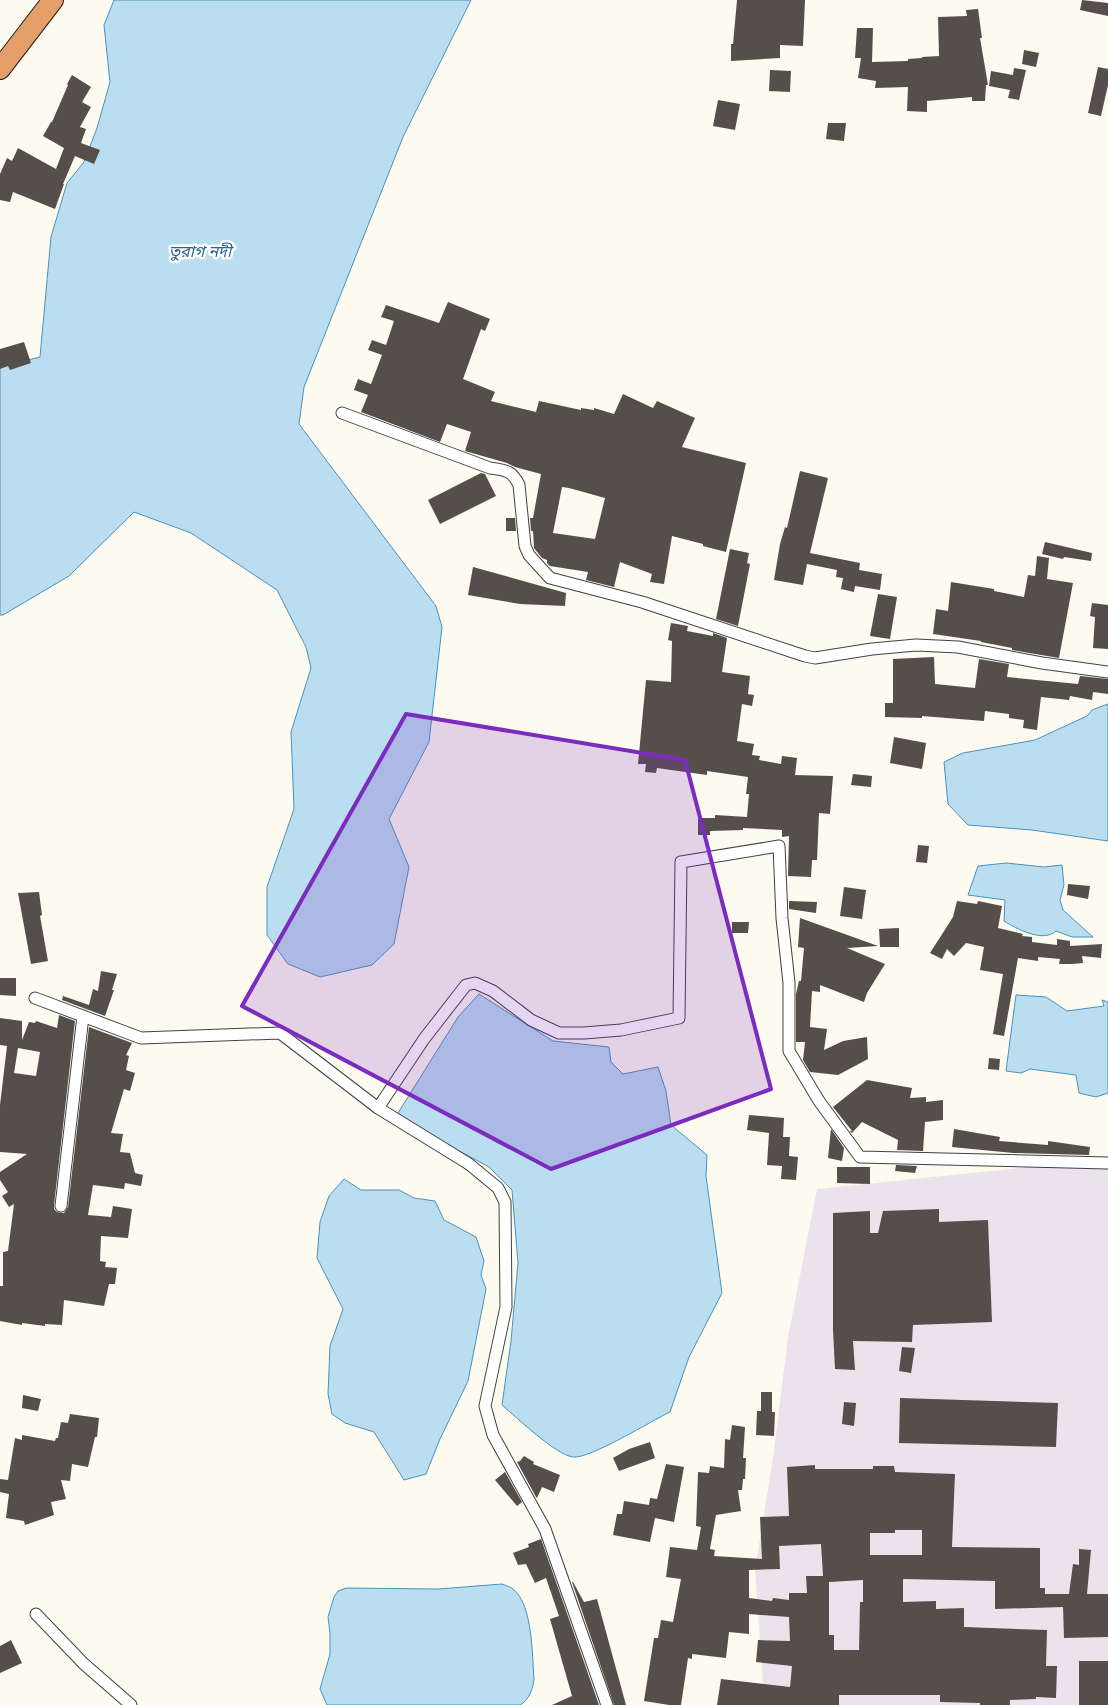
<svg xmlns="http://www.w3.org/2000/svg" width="1108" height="1705" viewBox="0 0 1108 1705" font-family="Lora,'Noto Sans Bengali',serif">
<rect width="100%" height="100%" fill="#fdfaf0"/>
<path fill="#eae3eb" d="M 1108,1159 L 1108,1705 L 761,1705 L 763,1684 L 755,1570 L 773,1458 L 788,1337 L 817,1189 Z"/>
<g fill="#baddef" stroke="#4a92be">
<path d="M 114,0 L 471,0 L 403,137 L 304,387 L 299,424 L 436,606 L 442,627 L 429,742 L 389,819 L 409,867 L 394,944 L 372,965 L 320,977 L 288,964 L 267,935 L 267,887 L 294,809 L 291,732 L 311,668 L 306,647 L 277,590 L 191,533 L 134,512 L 69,576 L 3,615 L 0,615 L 0,367 L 40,357 L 51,237 L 67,183 L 84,162 L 97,128 L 110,82 L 104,25 Z"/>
<path d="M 1108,704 L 1108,841 L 1032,830 L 968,825 L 948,804 L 944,762 L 963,753 L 1035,740 L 1087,716 L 1092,710 Z"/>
<path d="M 1006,863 L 1044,867 L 1062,865 L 1064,885 L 1060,900 L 1063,910 L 1093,937 L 1072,937 L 1056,931 C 1043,943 1017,929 1004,921 L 1005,900 L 968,895 L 978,866 Z"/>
<path d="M 479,994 L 553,1041 L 609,1047 L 611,1062 L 623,1074 L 658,1067 L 666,1091 L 671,1125 L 707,1155 L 706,1176 L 722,1293 L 689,1357 L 670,1412 C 651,1421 590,1459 573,1457 C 556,1455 516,1417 502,1405 L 511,1341 L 518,1263 L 512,1190 L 489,1167 L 426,1133 L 398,1113 L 458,1017 Z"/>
<path d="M 1016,995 L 1046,997 L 1067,1011 L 1104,1006 L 1102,1000 L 1108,1002 L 1108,1093 L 1096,1097 L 1079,1093 L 1076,1075 L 1030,1069 L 1021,1073 L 1006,1071 Z"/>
<path d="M 344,1179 L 361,1190 L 399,1190 L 414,1198 L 435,1201 L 444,1220 L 476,1237 L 484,1261 L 481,1275 L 486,1289 L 468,1381 L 440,1439 L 426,1474 L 404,1480 L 374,1432 L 345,1423 L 332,1414 L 328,1394 L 330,1346 L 343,1309 L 317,1258 L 320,1222 L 329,1196 Z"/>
<path d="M 502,1584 C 505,1585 510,1587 513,1589 C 533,1605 532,1655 534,1679 C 533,1689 529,1700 520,1705 L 327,1705 L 320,1689 L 330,1654 L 330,1633 L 328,1617 L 334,1597 L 338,1591 L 346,1588 L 439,1589 Z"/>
</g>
<g fill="#554f4b" fill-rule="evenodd">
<path d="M 737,0 L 805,0 L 803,46 L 780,45 L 780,58 L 731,61 L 731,44 L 733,44 Z"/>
<path d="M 1082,0 L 1108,3 L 1108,16 L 1080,10 Z"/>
<path d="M 978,9 L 982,38 L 980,38 L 988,85 L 986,85 L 985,101 L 972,101 L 972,97 L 927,101 L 927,112 L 907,111 L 908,87 L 875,88 L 876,81 L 858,78 L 861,58 L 855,58 L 857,28 L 873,28 L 872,62 L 908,61 L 908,59 L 922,58 L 922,57 L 939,56 L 938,17 L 967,16 L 966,10 Z"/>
<path d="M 1024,50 L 1039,53 L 1036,67 L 1022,64 Z"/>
<path d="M 1098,67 L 1108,69 L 1108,85 L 1101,116 L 1088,113 Z"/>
<path d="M 1014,68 L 1026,70 L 1019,100 L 1008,98 L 1010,90 L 989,86 L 991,71 L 1013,75 Z"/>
<path d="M 770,70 L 791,71 L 790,92 L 769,91 Z"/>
<path d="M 72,75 L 91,87 L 82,102 L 91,107 L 80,127 L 86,129 L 81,143 L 100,150 L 94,164 L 75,156 L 63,184 L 64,184 L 55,209 L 13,192 L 10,202 L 0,200 L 0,174 L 7,158 L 12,161 L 18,148 L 56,169 L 64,148 L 43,136 L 51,122 L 52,122 L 68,85 L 67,84 Z"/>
<path d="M 718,100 L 740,104 L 735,130 L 713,126 Z"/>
<path d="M 828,123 L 846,123 L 844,141 L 826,139 Z"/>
<path d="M 448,302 L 490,319 L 485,331 L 481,329 L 463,379 L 495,392 L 491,401 L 536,412 L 539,401 L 581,410 L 581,408 L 594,410 L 594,408 L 614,414 L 623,394 L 653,408 L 657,401 L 695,418 L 682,447 L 746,463 L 726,552 L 703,546 L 703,544 L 672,536 L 664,584 L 650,582 L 652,574 L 620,562 L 614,587 L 586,580 L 588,572 L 550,566 L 547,563 L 547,560 L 542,558 L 534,548 L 533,531 L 531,531 L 530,518 L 533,518 L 541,474 L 515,467 L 507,463 L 465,451 L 471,432 L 447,424 L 440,442 L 361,412 L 368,395 L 354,390 L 358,379 L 371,384 L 382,355 L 368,350 L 372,340 L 386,345 L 394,321 L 381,317 L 386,305 L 439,323 ZM 562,487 L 569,488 L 605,498 L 595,539 L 553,533 Z"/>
<path d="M 24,342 L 31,363 L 10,370 L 8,366 L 0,369 L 0,349 Z"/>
<path d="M 800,471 L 828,478 L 810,553 L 860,563 L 859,570 L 882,574 L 880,590 L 855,586 L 854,592 L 841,589 L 843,578 L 836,577 L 837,570 L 807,564 L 803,585 L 774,580 L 780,544 L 785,527 L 787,528 Z"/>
<path d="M 481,473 L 485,474 L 496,496 L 440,524 L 428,500 Z"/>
<path d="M 506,518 L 515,518 L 516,531 L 506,531 Z"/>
<path d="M 1045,542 L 1092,553 L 1091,561 L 1064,557 L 1063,559 L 1042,554 Z"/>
<path d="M 730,549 L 749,553 L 747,563 L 750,564 L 738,626 L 716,619 Z"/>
<path d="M 1037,556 L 1049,558 L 1047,579 L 1073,583 L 1059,658 L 1012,650 L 1012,648 L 981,642 L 981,641 L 933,634 L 936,609 L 948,611 L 951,582 L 994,589 L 994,591 L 1024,597 L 1028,575 L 1035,576 Z"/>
<path d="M 473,567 L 566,593 L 565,606 L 520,604 L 468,595 Z"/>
<path d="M 878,594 L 897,597 L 890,639 L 870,636 Z"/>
<path d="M 1092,603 L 1108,605 L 1108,649 L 1093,648 L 1095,617 L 1090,616 Z"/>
<path d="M 671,623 L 688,626 L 687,631 L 713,636 L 713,633 L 727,638 L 722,672 L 750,676 L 748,694 L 754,695 L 752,706 L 742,704 L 737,741 L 754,744 L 752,755 L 760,756 L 759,760 L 781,764 L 782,756 L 797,758 L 795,775 L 833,776 L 830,814 L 819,813 L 817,860 L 812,860 L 811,877 L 788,876 L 789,836 L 782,837 L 782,830 L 743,828 L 743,830 L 710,831 L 710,835 L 698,835 L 698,818 L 715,818 L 715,815 L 747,817 L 749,794 L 746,794 L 748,777 L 707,771 L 707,775 L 657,768 L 656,773 L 645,772 L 646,764 L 638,764 L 646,680 L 671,682 L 672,641 L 668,640 Z"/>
<path d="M 934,657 L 935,684 L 975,688 L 979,659 L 1009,664 L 1007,677 L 1078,684 L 1080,676 L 1108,679 L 1108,694 L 1093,692 L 1092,700 L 1070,696 L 1069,700 L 1041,697 L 1037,730 L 1023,728 L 1024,720 L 1009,718 L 1009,714 L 985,711 L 984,721 L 922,716 L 922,718 L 885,717 L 885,703 L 893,703 L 893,659 Z"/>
<path d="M 894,737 L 926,743 L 922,769 L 890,763 Z"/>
<path d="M 853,774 L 872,776 L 871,787 L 851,785 Z"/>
<path d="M 918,845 L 929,846 L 927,863 L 916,862 Z"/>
<path d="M 1068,884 L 1090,886 L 1088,899 L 1067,895 Z"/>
<path d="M 844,887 L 866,890 L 862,919 L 840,916 Z"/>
<path d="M 39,892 L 42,915 L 40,916 L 48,961 L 31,964 L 18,893 Z"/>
<path d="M 789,901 L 817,902 L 816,913 L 789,909 Z"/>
<path d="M 957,901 L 977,904 L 978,901 L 1002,906 L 998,928 L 1023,934 L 1022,936 L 1032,937 L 1032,942 L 1057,945 L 1057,939 L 1070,941 L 1070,946 L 1102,944 L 1101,958 L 1082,956 L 1083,963 L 1072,964 L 1059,964 L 1060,959 L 1038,957 L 1038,961 L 1018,958 L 1004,1036 L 993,1034 L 1003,974 L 980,970 L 984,947 L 966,943 L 954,956 L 947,949 L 942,959 L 930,953 L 953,917 Z"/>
<path d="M 800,918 L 878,946 L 847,948 L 885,964 L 867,993 L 864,1002 L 820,985 L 820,992 L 812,991 L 810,1027 L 827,1029 L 824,1050 L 843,1041 L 867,1037 L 868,1059 L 838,1075 L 810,1072 L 803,1060 L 805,1042 L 796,1042 L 796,994 L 799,981 L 801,981 L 804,948 L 798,947 Z"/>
<path d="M 732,922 L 749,922 L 748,933 L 732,933 Z"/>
<path d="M 899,928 L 899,947 L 880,947 L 879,929 Z"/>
<path d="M 101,971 L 117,974 L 112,990 L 114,990 L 105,1016 L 62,1000 L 63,996 L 89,1005 L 93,989 L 98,991 Z"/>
<path d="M 0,978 L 16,978 L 16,996 L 0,995 Z"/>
<path d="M 59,1015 L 75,1021 L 54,1205 L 54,1209 L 57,1212 L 64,1213 L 68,1207 L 89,1027 L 132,1043 L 126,1055 L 129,1056 L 126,1070 L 135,1073 L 130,1091 L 124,1089 L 111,1133 L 123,1134 L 120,1152 L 130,1153 L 135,1173 L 143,1175 L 141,1186 L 125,1183 L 124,1189 L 93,1185 L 88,1215 L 111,1217 L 113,1206 L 132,1209 L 128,1238 L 101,1236 L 100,1261 L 106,1262 L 105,1267 L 117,1268 L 115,1284 L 109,1284 L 104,1306 L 64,1300 L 62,1325 L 45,1324 L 45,1326 L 22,1323 L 22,1325 L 0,1321 L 0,1286 L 3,1286 L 3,1252 L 8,1251 L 14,1204 L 9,1207 L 2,1196 L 8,1192 L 0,1180 L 0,1172 L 27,1154 L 0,1152 L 0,1105 L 7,1046 L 0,1045 L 0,1018 L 22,1021 L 22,1040 L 29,1022 L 35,1023 L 36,1021 L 57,1028 ZM 18,1048 L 40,1052 L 36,1076 L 14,1073 Z"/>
<path d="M 989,1058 L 1000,1059 L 999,1070 L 988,1069 Z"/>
<path d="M 867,1080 L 912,1088 L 910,1098 L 926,1097 L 926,1102 L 943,1100 L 943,1120 L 925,1122 L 923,1151 L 897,1150 L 898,1140 L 862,1122 L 852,1133 L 850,1131 L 852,1131 L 833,1107 Z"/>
<path d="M 749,1115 L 784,1118 L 783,1137 L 790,1137 L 789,1156 L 798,1157 L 796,1180 L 781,1179 L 782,1166 L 767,1165 L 769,1133 L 747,1130 Z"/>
<path d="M 831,1129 L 844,1148 L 842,1161 L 828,1158 Z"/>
<path d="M 954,1129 L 1000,1137 L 999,1141 L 1048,1145 L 1048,1141 L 1090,1147 L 1089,1155 L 1013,1153 L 952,1147 Z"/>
<path d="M 896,1165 L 917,1166 L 915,1173 L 895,1171 Z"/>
<path d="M 837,1167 L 870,1167 L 870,1184 L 837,1183 Z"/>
<path d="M 939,1209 L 939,1222 L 988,1220 L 992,1322 L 913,1325 L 912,1342 L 853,1341 L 855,1370 L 835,1369 L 833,1330 L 833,1213 L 870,1211 L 870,1233 L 878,1233 L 883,1211 Z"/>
<path d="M 902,1347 L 915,1348 L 911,1373 L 899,1371 Z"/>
<path d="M 761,1392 L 772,1392 L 772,1412 L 775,1412 L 774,1436 L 756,1435 L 757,1411 L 761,1411 Z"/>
<path d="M 23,1395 L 41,1399 L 38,1411 L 22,1408 Z"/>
<path d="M 900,1398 L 1058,1403 L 1056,1447 L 899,1443 Z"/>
<path d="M 844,1402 L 856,1403 L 854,1426 L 842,1424 Z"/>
<path d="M 70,1414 L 99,1418 L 97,1437 L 95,1437 L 88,1467 L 72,1464 L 70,1481 L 61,1480 L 66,1499 L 51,1502 L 54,1515 L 25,1525 L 24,1521 L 6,1518 L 9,1494 L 0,1492 L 0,1479 L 8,1480 L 15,1438 L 22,1440 L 22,1435 L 55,1441 L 56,1438 L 58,1438 L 61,1422 L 68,1423 Z"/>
<path d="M 732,1425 L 745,1427 L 743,1458 L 746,1458 L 745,1479 L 743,1479 L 742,1490 L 738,1490 L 741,1511 L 716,1515 L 710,1549 L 715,1550 L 714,1556 L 762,1559 L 760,1517 L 789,1516 L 787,1467 L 815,1465 L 815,1469 L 873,1469 L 873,1466 L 894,1466 L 895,1472 L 955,1474 L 952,1547 L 1040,1548 L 1040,1588 L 1045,1588 L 1045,1594 L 1069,1594 L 1073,1564 L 1079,1565 L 1079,1549 L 1091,1550 L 1087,1594 L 1108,1594 L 1108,1637 L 1064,1638 L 1063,1607 L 995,1609 L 995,1581 L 903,1579 L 903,1602 L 936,1601 L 936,1609 L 964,1608 L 964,1627 L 1047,1630 L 1046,1666 L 1057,1666 L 1056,1698 L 1036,1697 L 1036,1699 L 1010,1700 L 1010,1705 L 980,1705 L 980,1703 L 940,1702 L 940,1695 L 839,1695 L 839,1705 L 717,1705 L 721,1679 L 790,1687 L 792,1666 L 756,1662 L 758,1640 L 790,1641 L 789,1617 L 749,1614 L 749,1634 L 729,1632 L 726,1658 L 692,1654 L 692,1659 L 688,1658 L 681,1705 L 669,1705 L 644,1701 L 654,1638 L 658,1638 L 661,1620 L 673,1622 L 681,1579 L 666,1577 L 670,1547 L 697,1550 L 701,1527 L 696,1526 L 698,1472 L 709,1473 L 710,1466 L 724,1468 L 725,1439 L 730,1440 ZM 895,1530 L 922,1530 L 922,1555 L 870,1555 L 870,1533 L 895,1533 ZM 821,1544 L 823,1576 L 806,1576 L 807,1593 L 789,1593 L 789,1600 L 773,1598 L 772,1601 L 749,1598 L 749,1570 L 780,1569 L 779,1546 ZM 863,1580 L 863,1602 L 860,1602 L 859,1650 L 834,1650 L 834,1635 L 829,1635 L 829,1582 Z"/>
<path d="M 650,1442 L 655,1458 L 619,1471 L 613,1458 L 629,1449 Z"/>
<path d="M 524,1456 L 534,1462 L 533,1464 L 560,1475 L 554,1492 L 542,1487 L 537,1498 L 536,1497 L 517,1462 L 520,1461 Z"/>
<path d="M 666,1464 L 684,1467 L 674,1522 L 655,1518 L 650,1542 L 613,1535 L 617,1514 L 622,1514 L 624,1501 L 649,1505 L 650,1498 L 657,1499 Z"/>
<path d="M 505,1472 L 522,1502 L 517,1506 L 495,1480 Z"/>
<path d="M 541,1539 L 599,1705 L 552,1705 L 572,1696 L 550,1619 L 559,1616 L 546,1578 L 535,1583 L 526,1564 L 518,1565 L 513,1553 L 529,1547 L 528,1544 Z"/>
<path d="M 572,1582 L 573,1582 L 584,1602 L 597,1599 L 626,1705 L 614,1705 Z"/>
<path d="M 11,1640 L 22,1663 L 0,1673 L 0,1646 Z"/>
<rect x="1079" y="1661" width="29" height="44"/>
</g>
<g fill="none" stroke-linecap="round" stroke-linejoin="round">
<g stroke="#414141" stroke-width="13">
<g id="street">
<path d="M 342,413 L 490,468 C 505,470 512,470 519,485 L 525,546 L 529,555 L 550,578 L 642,602 L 805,656 L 815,658 L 872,649 L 916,645 L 958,647 L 1042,663 L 1108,672"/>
<path d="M 35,998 L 141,1038 L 280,1033 L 378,1108 L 469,1164 L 498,1188 L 505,1202 L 506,1307 L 485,1406 L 493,1435 L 545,1529 L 607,1705"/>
<path d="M 378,1108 L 424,1039 L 466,985 L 475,983 L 493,991 L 531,1020 L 559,1033 L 584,1033 L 621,1030 L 679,1018 L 681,862 L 779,846 L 782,918 L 789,983 L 789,1051 L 819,1101 L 860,1157 L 1108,1163"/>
<path d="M 61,1206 L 83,1016"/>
<path d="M 36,1614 L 84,1664 L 131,1705"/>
</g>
</g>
<g stroke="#1f1f1f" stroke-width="22">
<path id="highway" d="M 0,69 L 53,0"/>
</g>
<use href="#street" stroke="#fff" stroke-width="11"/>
<use href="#highway" stroke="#e49e68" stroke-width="20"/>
</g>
<path fill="#7b2cbf" fill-opacity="0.2" stroke="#7b2cbf" stroke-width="4" stroke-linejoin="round" d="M 406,714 L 685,760 L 771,1089 L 551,1169 L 242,1006 Z"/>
<g text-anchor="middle" stroke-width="5" stroke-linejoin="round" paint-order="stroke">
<g font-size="16" font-style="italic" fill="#256592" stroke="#fff">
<text x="200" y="257">তুরাগ নদী</text>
</g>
</g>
</svg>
